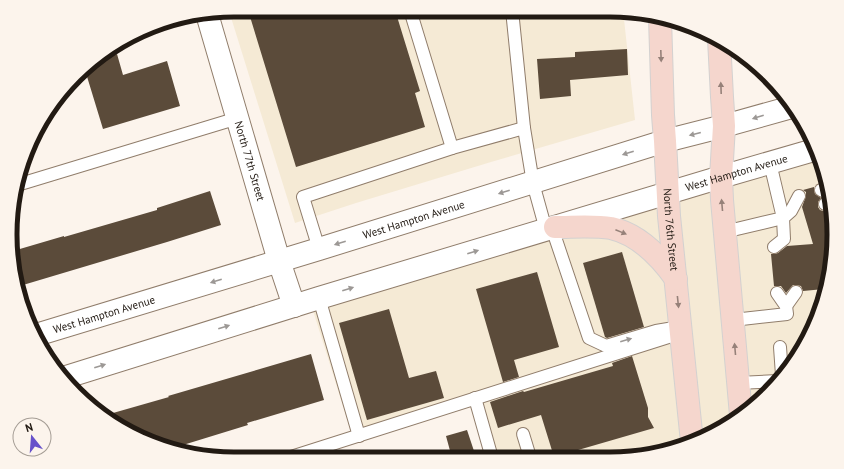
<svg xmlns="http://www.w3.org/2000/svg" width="844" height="469" viewBox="0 0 844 469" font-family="'PT Sans',sans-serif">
<rect width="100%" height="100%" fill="#fcf4ec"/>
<g fill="#f5ead5">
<path d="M 235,10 L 623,10 L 635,120 L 491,162 L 356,203 L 295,223 L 229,11 Z"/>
<path d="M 816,156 L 826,177 L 832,264 L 804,347 L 768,393 L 734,421 L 682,447 L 639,457 L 492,458 L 475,399 L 353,438 L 310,301 Z"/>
</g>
<g fill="#5b4b3a">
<path d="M 248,10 L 395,10 L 420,91 L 415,93 L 425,127 L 296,167 Z"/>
<path d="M 627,49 L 628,75 L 570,80 L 571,96 L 540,99 L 537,59 L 575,57 L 575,52 Z"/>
<path d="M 117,54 L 123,75 L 167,61 L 180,106 L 103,129 L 85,70 L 94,61 Z"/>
<path d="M 814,187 L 814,190 L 815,194 L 821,198 L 818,202 L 818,207 L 820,210 L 823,211 L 827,211 L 829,222 L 832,264 L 824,289 L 803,291 L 801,286 L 796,285 L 793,285 L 786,293 L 781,286 L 774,286 L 771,254 L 775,254 L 778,253 L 787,246 L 813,244 L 802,207 L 806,196 L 806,192 L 803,190 Z"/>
<path d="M 210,191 L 221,225 L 167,242 L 23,285 L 13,251 L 64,236 L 64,237 L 157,210 L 157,208 Z"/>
<path d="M 622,252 L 644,327 L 607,338 L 605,337 L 583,263 Z"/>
<path d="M 537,272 L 559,347 L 514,360 L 519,377 L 503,382 L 476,289 Z"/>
<path d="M 389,309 L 409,378 L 436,371 L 444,398 L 367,420 L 339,323 Z"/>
<path d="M 311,354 L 324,400 L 247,423 L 248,425 L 183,445 L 183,444 L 168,448 L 163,447 L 122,429 L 106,415 L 169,397 L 168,396 Z"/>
<path d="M 632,356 L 648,408 L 648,417 L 654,428 L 554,457 L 541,415 L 498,428 L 490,402 L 523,391 L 524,392 L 613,366 L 612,363 Z"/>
<path d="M 467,430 L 474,451 L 452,458 L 446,436 Z"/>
</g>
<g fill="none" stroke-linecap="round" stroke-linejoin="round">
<g stroke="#907d6b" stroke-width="14">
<g id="lane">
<path d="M 512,10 L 524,128 L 533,183 L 546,230"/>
<path d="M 452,148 L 524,128"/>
<path d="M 17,185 L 238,118"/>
<path d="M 821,190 L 827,193"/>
<path d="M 825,204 L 828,203"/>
<path d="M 552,228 L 589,338 L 606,346 L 656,331 L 674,328"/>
<path d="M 724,232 L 783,218 L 770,163"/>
<path d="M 774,247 L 784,239 L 783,218 L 791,211 L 799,196"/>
<path d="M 319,249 L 303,197 L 452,148 L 410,10"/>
<path d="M 319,298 L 359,436"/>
<path d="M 786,306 L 796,292"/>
<path d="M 733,320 L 787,314 L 786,306 L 777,293"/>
<path d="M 780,347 L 782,375"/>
<path d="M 738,383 L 778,381"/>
<path d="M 475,398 L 492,458"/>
<path d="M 523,434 L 530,457"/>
<path d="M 288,458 L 681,333"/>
</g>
</g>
<g stroke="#907d6b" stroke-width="24">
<g id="street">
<path id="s1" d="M 207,14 L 279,261 L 294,306"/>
</g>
</g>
<g stroke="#907d6b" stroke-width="24">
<g id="secondary">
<path id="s2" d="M 36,335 L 319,249 L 665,141 L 724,126 L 792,107"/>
<path id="s3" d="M 63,378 L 319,298 L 721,177 L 814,150"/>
</g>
</g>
<g stroke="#d3d1d0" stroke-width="24">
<g id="primary">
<path id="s4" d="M 660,18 L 663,115 L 665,141 L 669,216 L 692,442"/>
<path d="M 719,39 L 722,97 L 724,126 L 721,177 L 722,200 L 741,415"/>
<path d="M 555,227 C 573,227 593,225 611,228 C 638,234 661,258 676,279"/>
</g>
</g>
<use href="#lane" stroke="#fff" stroke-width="12"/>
<use href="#street" stroke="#fff" stroke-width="22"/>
<use href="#secondary" stroke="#fff" stroke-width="22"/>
<use href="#primary" stroke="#f5d6cd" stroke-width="22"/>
</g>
<defs><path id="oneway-solid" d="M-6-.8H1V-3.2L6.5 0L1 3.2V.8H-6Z"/></defs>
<g fill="#968179">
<use href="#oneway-solid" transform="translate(661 56) rotate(88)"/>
<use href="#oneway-solid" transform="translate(721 88) rotate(-92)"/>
<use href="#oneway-solid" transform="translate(722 205) rotate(-95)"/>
<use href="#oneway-solid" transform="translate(621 232) rotate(22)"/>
<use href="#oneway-solid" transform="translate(678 302) rotate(84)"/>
<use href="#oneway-solid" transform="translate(735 349) rotate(-95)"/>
</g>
<g fill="#9c9895">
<use href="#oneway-solid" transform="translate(758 117) rotate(163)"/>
<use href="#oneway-solid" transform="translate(695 134) rotate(166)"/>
<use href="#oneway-solid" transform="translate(628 153) rotate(163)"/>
<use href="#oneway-solid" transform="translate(504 192) rotate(163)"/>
<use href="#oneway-solid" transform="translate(340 243) rotate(163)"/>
<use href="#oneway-solid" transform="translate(473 252) rotate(-17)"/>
<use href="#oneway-solid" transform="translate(216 281) rotate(163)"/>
<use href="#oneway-solid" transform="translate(348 289) rotate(-17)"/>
<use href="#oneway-solid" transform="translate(224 327) rotate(-17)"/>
<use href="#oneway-solid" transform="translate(626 340) rotate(-16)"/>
<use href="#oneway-solid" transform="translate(100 366) rotate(-17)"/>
</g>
<g text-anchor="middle" stroke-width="4" stroke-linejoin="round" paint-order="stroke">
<g font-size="11" fill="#221a13" stroke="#fcf4ec">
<text dy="4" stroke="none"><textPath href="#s1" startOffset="153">North 77th Street</textPath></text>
<text dy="4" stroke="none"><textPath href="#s3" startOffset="704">West Hampton Avenue</textPath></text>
<text dy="4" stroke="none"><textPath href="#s2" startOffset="395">West Hampton Avenue</textPath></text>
<text dy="4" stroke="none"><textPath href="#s4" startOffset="212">North 76th Street</textPath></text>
<text dy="4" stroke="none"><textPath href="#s2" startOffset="71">West Hampton Avenue</textPath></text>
</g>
</g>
<path d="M0 0H844V469H0ZM234 17H610A217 217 0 0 1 827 234V235A217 217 0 0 1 610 452H234A217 217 0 0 1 17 235V234A217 217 0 0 1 234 17Z" fill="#fcf4ec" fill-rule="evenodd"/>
<path fill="none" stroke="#221a13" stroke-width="5" d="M234 17H610A217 217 0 0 1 827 234V235A217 217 0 0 1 610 452H234A217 217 0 0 1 17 235V234A217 217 0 0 1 234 17Z"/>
<g transform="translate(32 437) rotate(343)"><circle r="19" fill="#fcf4ec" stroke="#a59d95"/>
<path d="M0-3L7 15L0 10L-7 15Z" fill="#6751ca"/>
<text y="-6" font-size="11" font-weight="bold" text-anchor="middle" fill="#221a13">N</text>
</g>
</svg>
